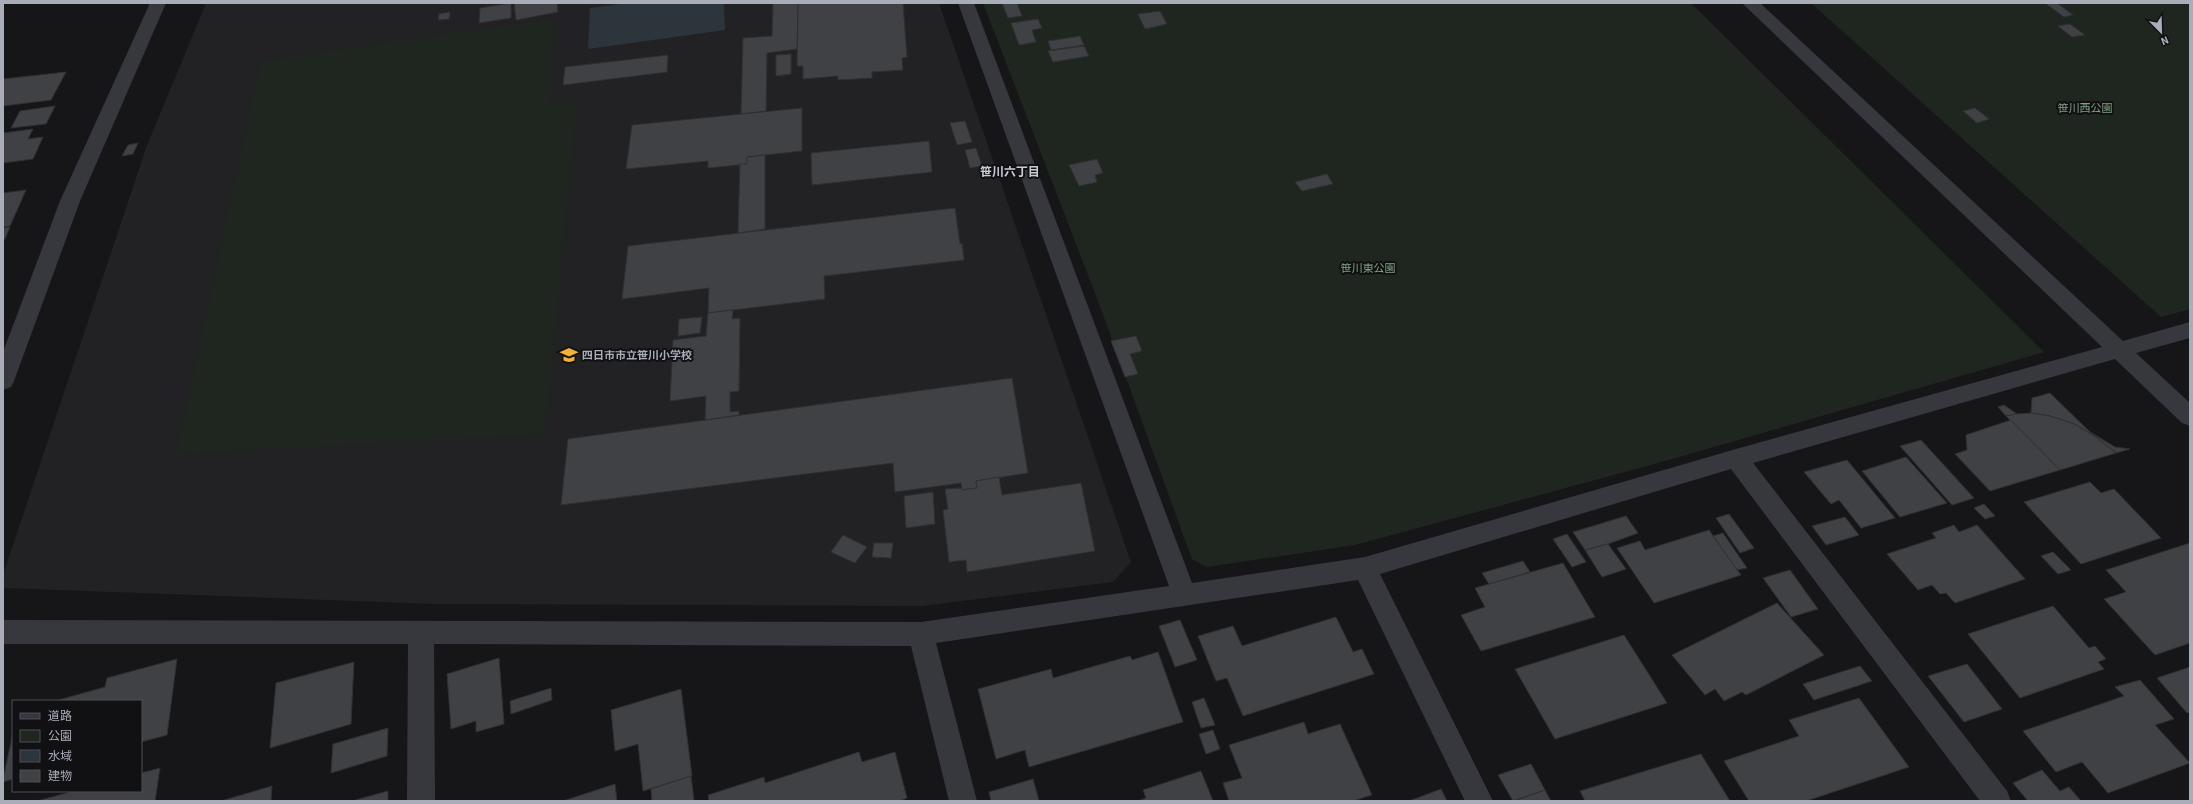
<svg xmlns="http://www.w3.org/2000/svg" width="2193" height="804" viewBox="0 0 2193 804" font-family="'Source Sans 3','Noto Sans JP',sans-serif">
<rect width="100%" height="100%" fill="#161618"/>
<path fill="#222225" d="M 206,3 L 939,3 L 1131,562 L 1113,582 L 922,606 L 435,604 L 3,588 L 3,575 L 146,148 Z"/>
<g fill="#1e261f">
<path d="M 983,3 L 1691,3 L 2044,352 L 1651,465 L 1355,545 L 1207,567 L 1192,559 L 1098,301 Z"/>
<path d="M 1811,3 L 2190,3 L 2190,309 L 2161,317 Z"/>
<path d="M 554,19 L 550,103 L 577,101 L 545,434 L 176,454 L 261,61 Z"/>
</g>
<path fill="#2c353c" d="M 628,3 L 724,3 L 725,30 L 588,49 L 590,8 Z"/>
<g fill="#404145" stroke="#303034">
<path d="M 511,3 L 511,18 L 479,23 L 480,8 Z"/>
<path d="M 514,3 L 557,3 L 558,12 L 516,20 Z"/>
<path d="M 773,3 L 798,3 L 797,49 L 767,53 L 766,111 L 741,114 L 743,38 L 772,36 Z"/>
<path d="M 798,3 L 903,3 L 907,57 L 902,58 L 903,70 L 872,72 L 872,78 L 838,80 L 838,76 L 803,79 L 803,66 L 797,66 Z"/>
<path d="M 1002,3 L 1017,3 L 1022,16 L 1008,18 Z"/>
<path d="M 2045,3 L 2057,3 L 2073,15 L 2064,17 Z"/>
<path d="M 1160,11 L 1167,24 L 1145,29 L 1138,14 Z"/>
<path d="M 450,12 L 449,19 L 438,20 L 439,14 Z"/>
<path d="M 1038,19 L 1042,28 L 1032,30 L 1036,42 L 1019,45 L 1011,23 Z"/>
<path d="M 2070,24 L 2085,35 L 2072,37 L 2058,26 Z"/>
<path d="M 1080,36 L 1084,45 L 1051,50 L 1048,41 Z"/>
<path d="M 1084,46 L 1089,56 L 1053,62 L 1048,51 Z"/>
<path d="M 791,54 L 791,74 L 776,76 L 776,55 Z"/>
<path d="M 668,55 L 667,72 L 563,85 L 565,67 Z"/>
<path d="M 66,72 L 51,100 L 3,106 L 3,79 Z"/>
<path d="M 55,106 L 46,124 L 11,128 L 20,111 Z"/>
<path d="M 802,108 L 802,151 L 747,157 L 747,164 L 708,168 L 708,161 L 626,169 L 632,125 Z"/>
<path d="M 1975,108 L 1989,119 L 1977,123 L 1963,111 Z"/>
<path d="M 965,121 L 972,142 L 957,145 L 950,123 Z"/>
<path d="M 33,129 L 28,139 L 43,137 L 33,159 L 3,163 L 3,133 Z"/>
<path d="M 929,141 L 932,172 L 812,185 L 811,153 Z"/>
<path d="M 138,143 L 133,154 L 122,156 L 128,145 Z"/>
<path d="M 976,148 L 982,166 L 970,168 L 965,150 Z"/>
<path d="M 765,155 L 765,229 L 738,233 L 740,164 L 747,164 L 747,157 Z"/>
<path d="M 1097,159 L 1103,173 L 1095,175 L 1097,182 L 1079,186 L 1069,165 Z"/>
<path d="M 1327,174 L 1333,184 L 1302,191 L 1295,182 Z"/>
<path d="M 26,190 L 10,226 L 3,227 L 3,193 Z"/>
<path d="M 955,208 L 960,244 L 962,243 L 964,260 L 824,276 L 825,299 L 708,313 L 709,288 L 622,299 L 628,246 Z"/>
<path d="M 10,227 L 5,239 L 3,240 L 3,228 Z"/>
<path d="M 733,310 L 732,319 L 740,318 L 739,391 L 730,392 L 730,412 L 739,411 L 739,415 L 705,420 L 706,396 L 670,401 L 673,340 L 706,336 L 708,313 Z"/>
<path d="M 702,317 L 700,333 L 678,336 L 679,319 Z"/>
<path d="M 1136,336 L 1142,351 L 1130,354 L 1138,374 L 1125,377 L 1111,341 Z"/>
<path d="M 1012,378 L 1028,473 L 976,481 L 977,488 L 962,490 L 961,483 L 895,492 L 893,463 L 561,505 L 568,439 Z"/>
<path d="M 2050,393 L 2090,432 L 2115,447 L 2130,449 L 2116,453 L 2096,437 L 2074,424 L 2050,416 L 2031,413 L 2032,398 Z"/>
<path d="M 2004,405 L 2017,414 L 2006,416 L 1998,407 Z"/>
<path d="M 2031,413 L 2050,416 L 2074,424 L 2096,437 L 2116,453 L 2060,470 L 2006,416 L 2017,414 Z"/>
<path d="M 2011,420 L 2060,470 L 1990,491 L 1955,454 L 1967,450 L 1966,435 Z"/>
<path d="M 1921,440 L 1974,498 L 1952,505 L 1900,446 Z"/>
<path d="M 1906,457 L 1947,503 L 1900,517 L 1862,471 Z"/>
<path d="M 1847,460 L 1895,518 L 1861,528 L 1839,500 L 1831,504 L 1804,472 Z"/>
<path d="M 999,477 L 1002,495 L 1081,483 L 1095,551 L 967,572 L 966,560 L 949,562 L 943,510 L 948,509 L 945,489 L 961,488 L 962,490 L 977,488 L 976,481 Z"/>
<path d="M 2090,482 L 2101,493 L 2114,489 L 2161,538 L 2081,564 L 2024,502 Z"/>
<path d="M 933,492 L 935,524 L 906,528 L 904,496 Z"/>
<path d="M 1984,504 L 1995,516 L 1985,519 L 1974,508 Z"/>
<path d="M 1729,514 L 1754,548 L 1740,553 L 1716,518 Z"/>
<path d="M 1626,516 L 1638,533 L 1608,544 L 1585,550 L 1573,532 Z"/>
<path d="M 1845,517 L 1859,535 L 1826,545 L 1812,526 Z"/>
<path d="M 1954,525 L 1959,532 L 1977,525 L 2025,579 L 1955,603 L 1946,593 L 1940,594 L 1932,585 L 1918,590 L 1887,554 L 1936,538 L 1932,533 Z"/>
<path d="M 1709,530 L 1741,575 L 1654,603 L 1617,548 L 1640,541 L 1645,550 Z"/>
<path d="M 1723,533 L 1747,568 L 1737,570 L 1713,536 Z"/>
<path d="M 1567,534 L 1586,562 L 1572,567 L 1553,539 Z"/>
<path d="M 843,535 L 867,547 L 855,563 L 831,552 Z"/>
<path d="M 874,543 L 893,543 L 891,558 L 872,557 Z"/>
<path d="M 2190,543 L 2190,643 L 2155,655 L 2104,599 L 2126,592 L 2106,570 Z"/>
<path d="M 1608,544 L 1626,569 L 1602,577 L 1585,550 Z"/>
<path d="M 2053,552 L 2071,570 L 2058,574 L 2041,556 Z"/>
<path d="M 1523,561 L 1530,572 L 1489,584 L 1482,573 Z"/>
<path d="M 1563,563 L 1595,617 L 1481,651 L 1461,615 L 1485,607 L 1475,588 Z"/>
<path d="M 1790,570 L 1818,609 L 1791,617 L 1763,578 Z"/>
<path d="M 1777,603 L 1824,655 L 1746,695 L 1742,692 L 1724,701 L 1715,689 L 1705,695 L 1672,655 Z"/>
<path d="M 2053,606 L 2089,648 L 2095,646 L 2106,659 L 2098,662 L 2104,669 L 2020,698 L 1968,634 Z"/>
<path d="M 1336,617 L 1353,652 L 1362,649 L 1374,674 L 1243,716 L 1227,678 L 1216,681 L 1198,636 L 1233,626 L 1242,646 Z"/>
<path d="M 1180,620 L 1197,660 L 1175,667 L 1159,626 Z"/>
<path d="M 1624,635 L 1667,703 L 1555,739 L 1515,669 Z"/>
<path d="M 1158,652 L 1183,722 L 1029,767 L 1025,750 L 996,759 L 978,689 L 1051,669 L 1053,678 L 1130,656 L 1132,660 Z"/>
<path d="M 499,658 L 504,724 L 476,732 L 476,721 L 451,729 L 447,674 Z"/>
<path d="M 177,659 L 167,735 L 141,742 L 141,701 L 55,701 L 105,687 L 107,678 Z"/>
<path d="M 354,662 L 351,724 L 270,748 L 276,683 Z"/>
<path d="M 1967,664 L 2002,709 L 1964,722 L 1928,676 Z"/>
<path d="M 1860,666 L 1872,681 L 1814,700 L 1803,684 Z"/>
<path d="M 2190,667 L 2190,712 L 2187,713 L 2157,678 Z"/>
<path d="M 2140,680 L 2174,719 L 2155,725 L 2190,763 L 2108,793 L 2082,762 L 2056,772 L 2023,731 L 2124,696 L 2115,687 Z"/>
<path d="M 551,688 L 552,700 L 511,714 L 510,701 Z"/>
<path d="M 681,689 L 692,776 L 643,791 L 638,744 L 615,751 L 611,710 Z"/>
<path d="M 1204,698 L 1215,725 L 1201,728 L 1192,702 Z"/>
<path d="M 1859,698 L 1909,767 L 1806,801 L 1749,801 L 1724,761 L 1799,736 L 1789,720 Z"/>
<path d="M 1304,722 L 1308,734 L 1340,724 L 1372,795 L 1353,801 L 1229,801 L 1223,783 L 1242,778 L 1229,745 Z"/>
<path d="M 388,728 L 387,756 L 331,773 L 333,744 Z"/>
<path d="M 1213,730 L 1220,749 L 1206,754 L 1199,734 Z"/>
<path d="M 13,733 L 13,779 L 3,782 L 3,779 Z"/>
<path d="M 859,752 L 862,762 L 895,752 L 907,798 L 899,801 L 709,801 L 708,795 L 764,777 L 765,783 Z"/>
<path d="M 1701,754 L 1730,801 L 1585,801 L 1580,791 Z"/>
<path d="M 1531,764 L 1545,790 L 1513,801 L 1498,775 Z"/>
<path d="M 160,768 L 155,801 L 37,801 L 74,791 L 141,791 L 141,773 Z"/>
<path d="M 2042,770 L 2060,791 L 2069,787 L 2081,801 L 2028,801 L 2013,783 Z"/>
<path d="M 1201,771 L 1213,801 L 1138,801 L 1146,798 L 1143,790 Z"/>
<path d="M 691,776 L 694,801 L 652,801 L 651,789 Z"/>
<path d="M 1033,779 L 1039,801 L 991,801 L 989,792 Z"/>
<path d="M 615,784 L 617,801 L 563,801 Z"/>
<path d="M 272,786 L 271,801 L 221,801 Z"/>
<path d="M 1441,789 L 1447,801 L 1409,801 Z"/>
<path d="M 1545,790 L 1551,801 L 1514,801 Z"/>
<path d="M 388,791 L 388,801 L 352,801 Z"/>
</g>
<g fill="none" stroke-linecap="round" stroke-linejoin="round">
<g fill="#37383d" fill-rule="evenodd">
<path d="M 150,3 L 166,3 L 80,201 L 14,381 L 11,387 L 3,390 L 3,352 L 60,201 Z"/>
<path d="M 958,3 L 974,3 L 1192,583 L 1365,557 L 1736,449 L 2102,347 L 1742,3 L 1760,3 L 2123,341 L 2190,322 L 2190,338 L 2136,353 L 2190,403 L 2190,426 L 2182,423 L 2115,359 L 1753,463 L 2007,791 L 2011,801 L 1980,801 L 1731,469 L 1380,574 L 1493,801 L 1465,801 L 1358,580 L 936,643 L 977,801 L 949,801 L 911,646 L 434,644 L 435,801 L 407,801 L 408,644 L 3,644 L 3,620 L 921,622 L 1169,586 Z"/>
</g>
</g>
<defs>
<g id="school-bare" transform="scale(1.38)"><path d="M0-5L7-2L0 1L-7-2ZM-4 1L0 2.5L4 1V4Q0 6-4 4Z" fill="#f2b134" stroke="#111113" stroke-width="2.5" paint-order="stroke"/></g>
</defs>
<g fill-rule="evenodd">
<use href="#school-bare" x="569" y="355"/>
</g>
<g text-anchor="middle" stroke-width="4" stroke-linejoin="round" paint-order="stroke">
<g font-size="11" fill="#7fa381" stroke="#111113">
<text x="2085" y="112">笹川西公園</text>
<text x="1368" y="272">笹川東公園</text>
</g>
<g font-size="11" font-weight="bold" fill="#a8adb8" stroke="#111113" text-anchor="start">
<text x="582" y="359">四日市市立笹川小学校</text>
</g>
<g font-size="12" font-weight="bold" fill="#c9ccd4" stroke="#111113">
<text x="1010" y="176">笹川六丁目</text>
</g>
</g>
<rect width="2193" height="804" fill="none" stroke="#a8adb8" stroke-width="8"/>
<rect x="12" y="700" width="130" height="92" fill="#111113" stroke="#4d4f55"/>
<rect x="20" y="713" width="20" height="6" fill="#37383d" stroke="#4d4f55"/>
<text x="48" y="720" font-size="12" fill="#a8adb8">道路</text>
<rect x="20" y="730" width="20" height="12" fill="#1e261f" stroke="#4d4f55"/>
<text x="48" y="740" font-size="12" fill="#a8adb8">公園</text>
<rect x="20" y="750" width="20" height="12" fill="#2c353c" stroke="#4d4f55"/>
<text x="48" y="760" font-size="12" fill="#a8adb8">水域</text>
<rect x="20" y="770" width="20" height="12" fill="#404145" stroke="#4d4f55"/>
<text x="48" y="780" font-size="12" fill="#a8adb8">建物</text>
<g transform="translate(2161 32) rotate(157)" stroke="#111113" stroke-width="3" paint-order="stroke">
<path d="M0-3L7 15L0 10L-7 15Z" fill="#a8adb8"/>
<text y="-6" font-size="11" font-weight="bold" text-anchor="middle" fill="#a8adb8">N</text>
</g>
</svg>
